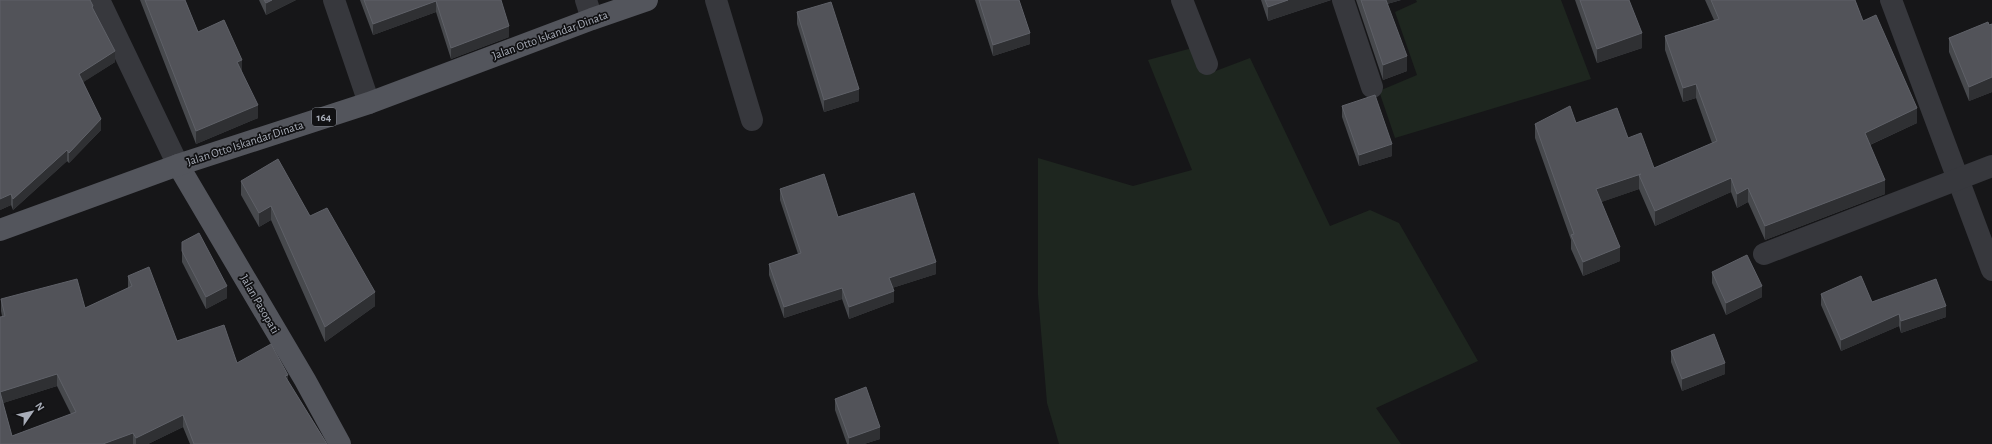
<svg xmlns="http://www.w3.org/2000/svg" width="1992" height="444" viewBox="0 0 1992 444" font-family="'Alegreya Sans',sans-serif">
<rect width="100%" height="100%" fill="#161618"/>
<g fill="#1e261f">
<path d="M 1416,0 L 1561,0 L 1591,79 L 1395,138 L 1379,91 L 1417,75 L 1395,12 L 1417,2 Z"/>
<path d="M 1207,44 L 1213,72 L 1250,58 L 1330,226 L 1370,210 L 1399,223 L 1478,361 L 1376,408 L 1401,444 L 1059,444 L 1047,403 L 1038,295 L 1038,158 L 1133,186 L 1192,170 L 1148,60 Z"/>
</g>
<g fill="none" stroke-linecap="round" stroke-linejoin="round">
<g stroke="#37383d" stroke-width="22">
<path d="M 334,0 L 369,103"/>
<path d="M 586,0 L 592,19"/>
<path d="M 716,0 L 752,120"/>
<path d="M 1182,0 L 1207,64"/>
<path d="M 1343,0 L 1372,87"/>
<path d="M 1891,0 L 1992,270"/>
<path d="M 1764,254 L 1992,166"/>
</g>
<path stroke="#37383d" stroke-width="22" d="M 99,0 L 178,165"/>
<g stroke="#53555c" stroke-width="22">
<path d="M 178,165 L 305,380 L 340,444"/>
<path d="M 0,230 L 178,165 L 369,103 L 592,19 L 647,0"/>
</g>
</g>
<g fill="#47494d" fill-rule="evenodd">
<path d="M 140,0 L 185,0 L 198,32 L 242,72 L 258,118 L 196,144 Z"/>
<path d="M 259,0 L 296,0 L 266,15 Z"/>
<path d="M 360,0 L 501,0 L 509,37 L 451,59 L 436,12 L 373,35 Z"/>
<path d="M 975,0 L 1019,0 L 1030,44 L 993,56 Z"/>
<path d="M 1261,0 L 1331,0 L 1268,21 Z"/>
<path d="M 1356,0 L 1401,0 L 1387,4 L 1407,71 L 1383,80 Z"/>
<path d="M 1575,0 L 1629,0 L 1642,48 L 1597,63 Z"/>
<path d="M 1705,0 L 1855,0 L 1863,21 L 1917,123 L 1870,145 L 1885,194 L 1765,240 L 1748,202 L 1737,208 L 1731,192 L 1655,226 L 1639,189 L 1601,202 L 1620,261 L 1583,276 L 1571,249 L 1571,240 L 1535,138 L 1535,124 L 1576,123 L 1628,138 L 1654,168 L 1712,143 L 1696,98 L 1683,102 L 1665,50 L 1665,36 L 1714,20 Z"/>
<path d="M 93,10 L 115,62 L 83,82 L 101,130 L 69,163 L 67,161 L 13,210 L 11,205 L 0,210 Z"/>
<path d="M 797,12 L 859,101 L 824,112 L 797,24 Z"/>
<path d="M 1992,24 L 1992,92 L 1969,101 L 1949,52 L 1949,38 Z"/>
<path d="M 1342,106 L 1392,156 L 1359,166 L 1342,117 Z"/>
<path d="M 241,181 L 310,216 L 375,306 L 325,342 L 271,220 L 259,227 L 241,195 Z"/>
<path d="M 780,189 L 838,217 L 936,274 L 892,288 L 894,302 L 849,319 L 842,299 L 784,318 L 769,275 L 769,264 L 798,254 L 780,200 Z"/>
<path d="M 182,242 L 227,298 L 206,309 L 182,262 Z"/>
<path d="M 1712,272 L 1762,297 L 1726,315 L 1712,283 Z"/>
<path d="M 128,276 L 177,341 L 237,363 L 288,381 L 327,444 L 190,444 L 183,427 L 148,444 L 0,444 L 2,316 L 1,311 L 1,299 L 85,308 L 128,288 ZM 57,386 L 71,414 L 12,436 L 3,403 Z"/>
<path d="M 1821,294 L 1872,302 L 1946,317 L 1901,333 L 1899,326 L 1841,351 L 1821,305 Z"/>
<path d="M 1671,351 L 1725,374 L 1682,391 L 1671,362 Z"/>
<path d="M 835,399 L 880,439 L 864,444 L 847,444 L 835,410 Z"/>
</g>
<g fill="#2f3033">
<path d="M 272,0 L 296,0 L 266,15 L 266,3 Z"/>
<path d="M 1288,0 L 1331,0 L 1268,21 L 1268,7 Z"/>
<path d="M 1383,0 L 1401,0 L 1383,5 Z"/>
<path d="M 436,1 L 436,12 L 373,35 L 373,24 Z"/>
<path d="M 509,26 L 509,37 L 451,59 L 451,48 Z"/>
<path d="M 1030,33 L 1030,44 L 993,56 L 993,45 Z"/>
<path d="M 1642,33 L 1642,48 L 1597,63 L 1597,49 Z"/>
<path d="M 115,51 L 115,62 L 79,85 L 79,74 Z"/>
<path d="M 1407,56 L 1407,71 L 1383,80 L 1383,65 Z"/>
<path d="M 242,60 L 242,73 L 237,62 Z"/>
<path d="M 1992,77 L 1992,92 L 1969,101 L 1969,87 Z"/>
<path d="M 1696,84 L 1696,98 L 1683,102 L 1683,88 Z"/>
<path d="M 859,89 L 859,101 L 824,112 L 824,100 Z"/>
<path d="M 258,105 L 258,118 L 196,144 L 196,131 Z"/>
<path d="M 1917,108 L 1917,123 L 1865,147 L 1865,133 Z"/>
<path d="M 101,119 L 101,130 L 69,163 L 69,153 Z"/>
<path d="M 1392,144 L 1392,156 L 1359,166 L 1359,155 Z"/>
<path d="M 67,150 L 67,161 L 13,210 L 13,199 Z"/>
<path d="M 1639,175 L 1639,189 L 1596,204 L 1596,189 Z"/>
<path d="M 1731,178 L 1731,192 L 1655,226 L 1655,211 Z"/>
<path d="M 1885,180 L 1885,194 L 1765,240 L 1765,226 Z"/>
<path d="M 1748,188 L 1748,202 L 1737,208 L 1737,194 Z"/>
<path d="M 11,194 L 11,205 L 0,210 L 0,199 Z"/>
<path d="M 271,206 L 271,220 L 259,227 L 259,213 Z"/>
<path d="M 1620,247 L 1620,261 L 1583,276 L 1583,262 Z"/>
<path d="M 936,262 L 936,274 L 889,289 L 889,278 Z"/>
<path d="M 227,286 L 227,298 L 206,309 L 206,297 Z"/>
<path d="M 1762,286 L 1762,297 L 1726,315 L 1726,303 Z"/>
<path d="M 842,288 L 842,299 L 784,318 L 784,307 Z"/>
<path d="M 894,291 L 894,302 L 849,319 L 849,307 Z"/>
<path d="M 375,292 L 375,306 L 325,342 L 325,327 Z"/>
<path d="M 1946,306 L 1946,317 L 1901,333 L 1901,321 Z"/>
<path d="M 1899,314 L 1899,326 L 1841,351 L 1841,340 Z"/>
<path d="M 1725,363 L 1725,374 L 1682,391 L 1682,379 Z"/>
<path d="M 57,374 L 57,386 L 0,404 L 0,392 Z"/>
<path d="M 288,375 L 288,387 L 285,376 Z"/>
<path d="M 183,415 L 183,427 L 148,444 L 136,444 L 136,438 Z"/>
<path d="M 880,427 L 880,439 L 864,444 L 849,444 L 849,438 Z"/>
<path d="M 133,433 L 133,444 L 103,444 Z"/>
</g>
<g fill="#525359" stroke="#5f6168" fill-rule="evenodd">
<path d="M 0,0 L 90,0 L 93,6 L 92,7 L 115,51 L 79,74 L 101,119 L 69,153 L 67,150 L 13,199 L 11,194 L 0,199 Z"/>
<path d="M 145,0 L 185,0 L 198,32 L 224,20 L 242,60 L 237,62 L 258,105 L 196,131 Z"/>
<path d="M 264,0 L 272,0 L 266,3 Z"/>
<path d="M 364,0 L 501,0 L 509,26 L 451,48 L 436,1 L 373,24 Z"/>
<path d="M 979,0 L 1019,0 L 1030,33 L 993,45 Z"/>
<path d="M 1265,0 L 1288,0 L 1268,7 Z"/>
<path d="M 1361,0 L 1386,0 L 1407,56 L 1383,65 Z"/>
<path d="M 1580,0 L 1629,0 L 1642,33 L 1597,49 Z"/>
<path d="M 1711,0 L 1855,0 L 1863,21 L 1876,15 L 1917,108 L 1865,133 L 1885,180 L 1765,226 L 1748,188 L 1737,194 L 1731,178 L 1655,211 L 1639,175 L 1641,174 L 1596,189 L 1620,247 L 1583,262 L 1571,235 L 1574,234 L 1535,124 L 1570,106 L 1576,123 L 1617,108 L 1628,138 L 1641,133 L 1654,168 L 1717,141 L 1696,84 L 1683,88 L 1665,36 L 1719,19 Z"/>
<path d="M 831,2 L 859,89 L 824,100 L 797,12 Z"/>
<path d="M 1988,22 L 1989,25 L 1992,24 L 1992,77 L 1969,87 L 1949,38 Z"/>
<path d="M 1375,95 L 1392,144 L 1359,155 L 1342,106 Z"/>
<path d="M 278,159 L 310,216 L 327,208 L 375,292 L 325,327 L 271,206 L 259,213 L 241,181 Z"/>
<path d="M 824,174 L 838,217 L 914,193 L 936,262 L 889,278 L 894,291 L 849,307 L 842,288 L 784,307 L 769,264 L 801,253 L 780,189 Z"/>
<path d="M 199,233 L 227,286 L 206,297 L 182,251 L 182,242 Z"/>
<path d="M 1747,255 L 1762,286 L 1726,303 L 1712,272 Z"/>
<path d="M 149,267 L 177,341 L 224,325 L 237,363 L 271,344 L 288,375 L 285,376 L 327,444 L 194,444 L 183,415 L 136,438 L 133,433 L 103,444 L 0,444 L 0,317 L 5,316 L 1,299 L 77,279 L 85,308 L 132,286 L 128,276 ZM 57,374 L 76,412 L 12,436 L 0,392 Z"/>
<path d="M 1861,276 L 1872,302 L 1936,279 L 1946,306 L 1901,321 L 1899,314 L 1841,340 L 1821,294 Z"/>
<path d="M 1714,334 L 1725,363 L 1682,379 L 1671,351 Z"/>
<path d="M 866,387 L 880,427 L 849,438 L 835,399 Z"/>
</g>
<g text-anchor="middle" stroke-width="3.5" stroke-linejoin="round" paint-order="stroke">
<rect fill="#111113" stroke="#7b7e86" stroke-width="1" x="312" y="108" width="24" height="18" rx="3"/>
<g font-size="11" font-weight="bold" fill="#a8adb8">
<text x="324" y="121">164</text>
</g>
<g font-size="12" fill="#a8adb8" stroke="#111113">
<text transform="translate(550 35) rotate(-20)" y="4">Jalan Otto Iskandar Dinata</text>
<text transform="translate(245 143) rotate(-18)" y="4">Jalan Otto Iskandar Dinata</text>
<text transform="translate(260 304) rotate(60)" y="4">Jalan Pasopati</text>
</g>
</g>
<g transform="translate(32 412) rotate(56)" stroke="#111113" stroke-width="3" paint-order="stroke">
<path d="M0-3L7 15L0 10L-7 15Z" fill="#a8adb8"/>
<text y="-6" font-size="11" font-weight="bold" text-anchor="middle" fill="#a8adb8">N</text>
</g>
</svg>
